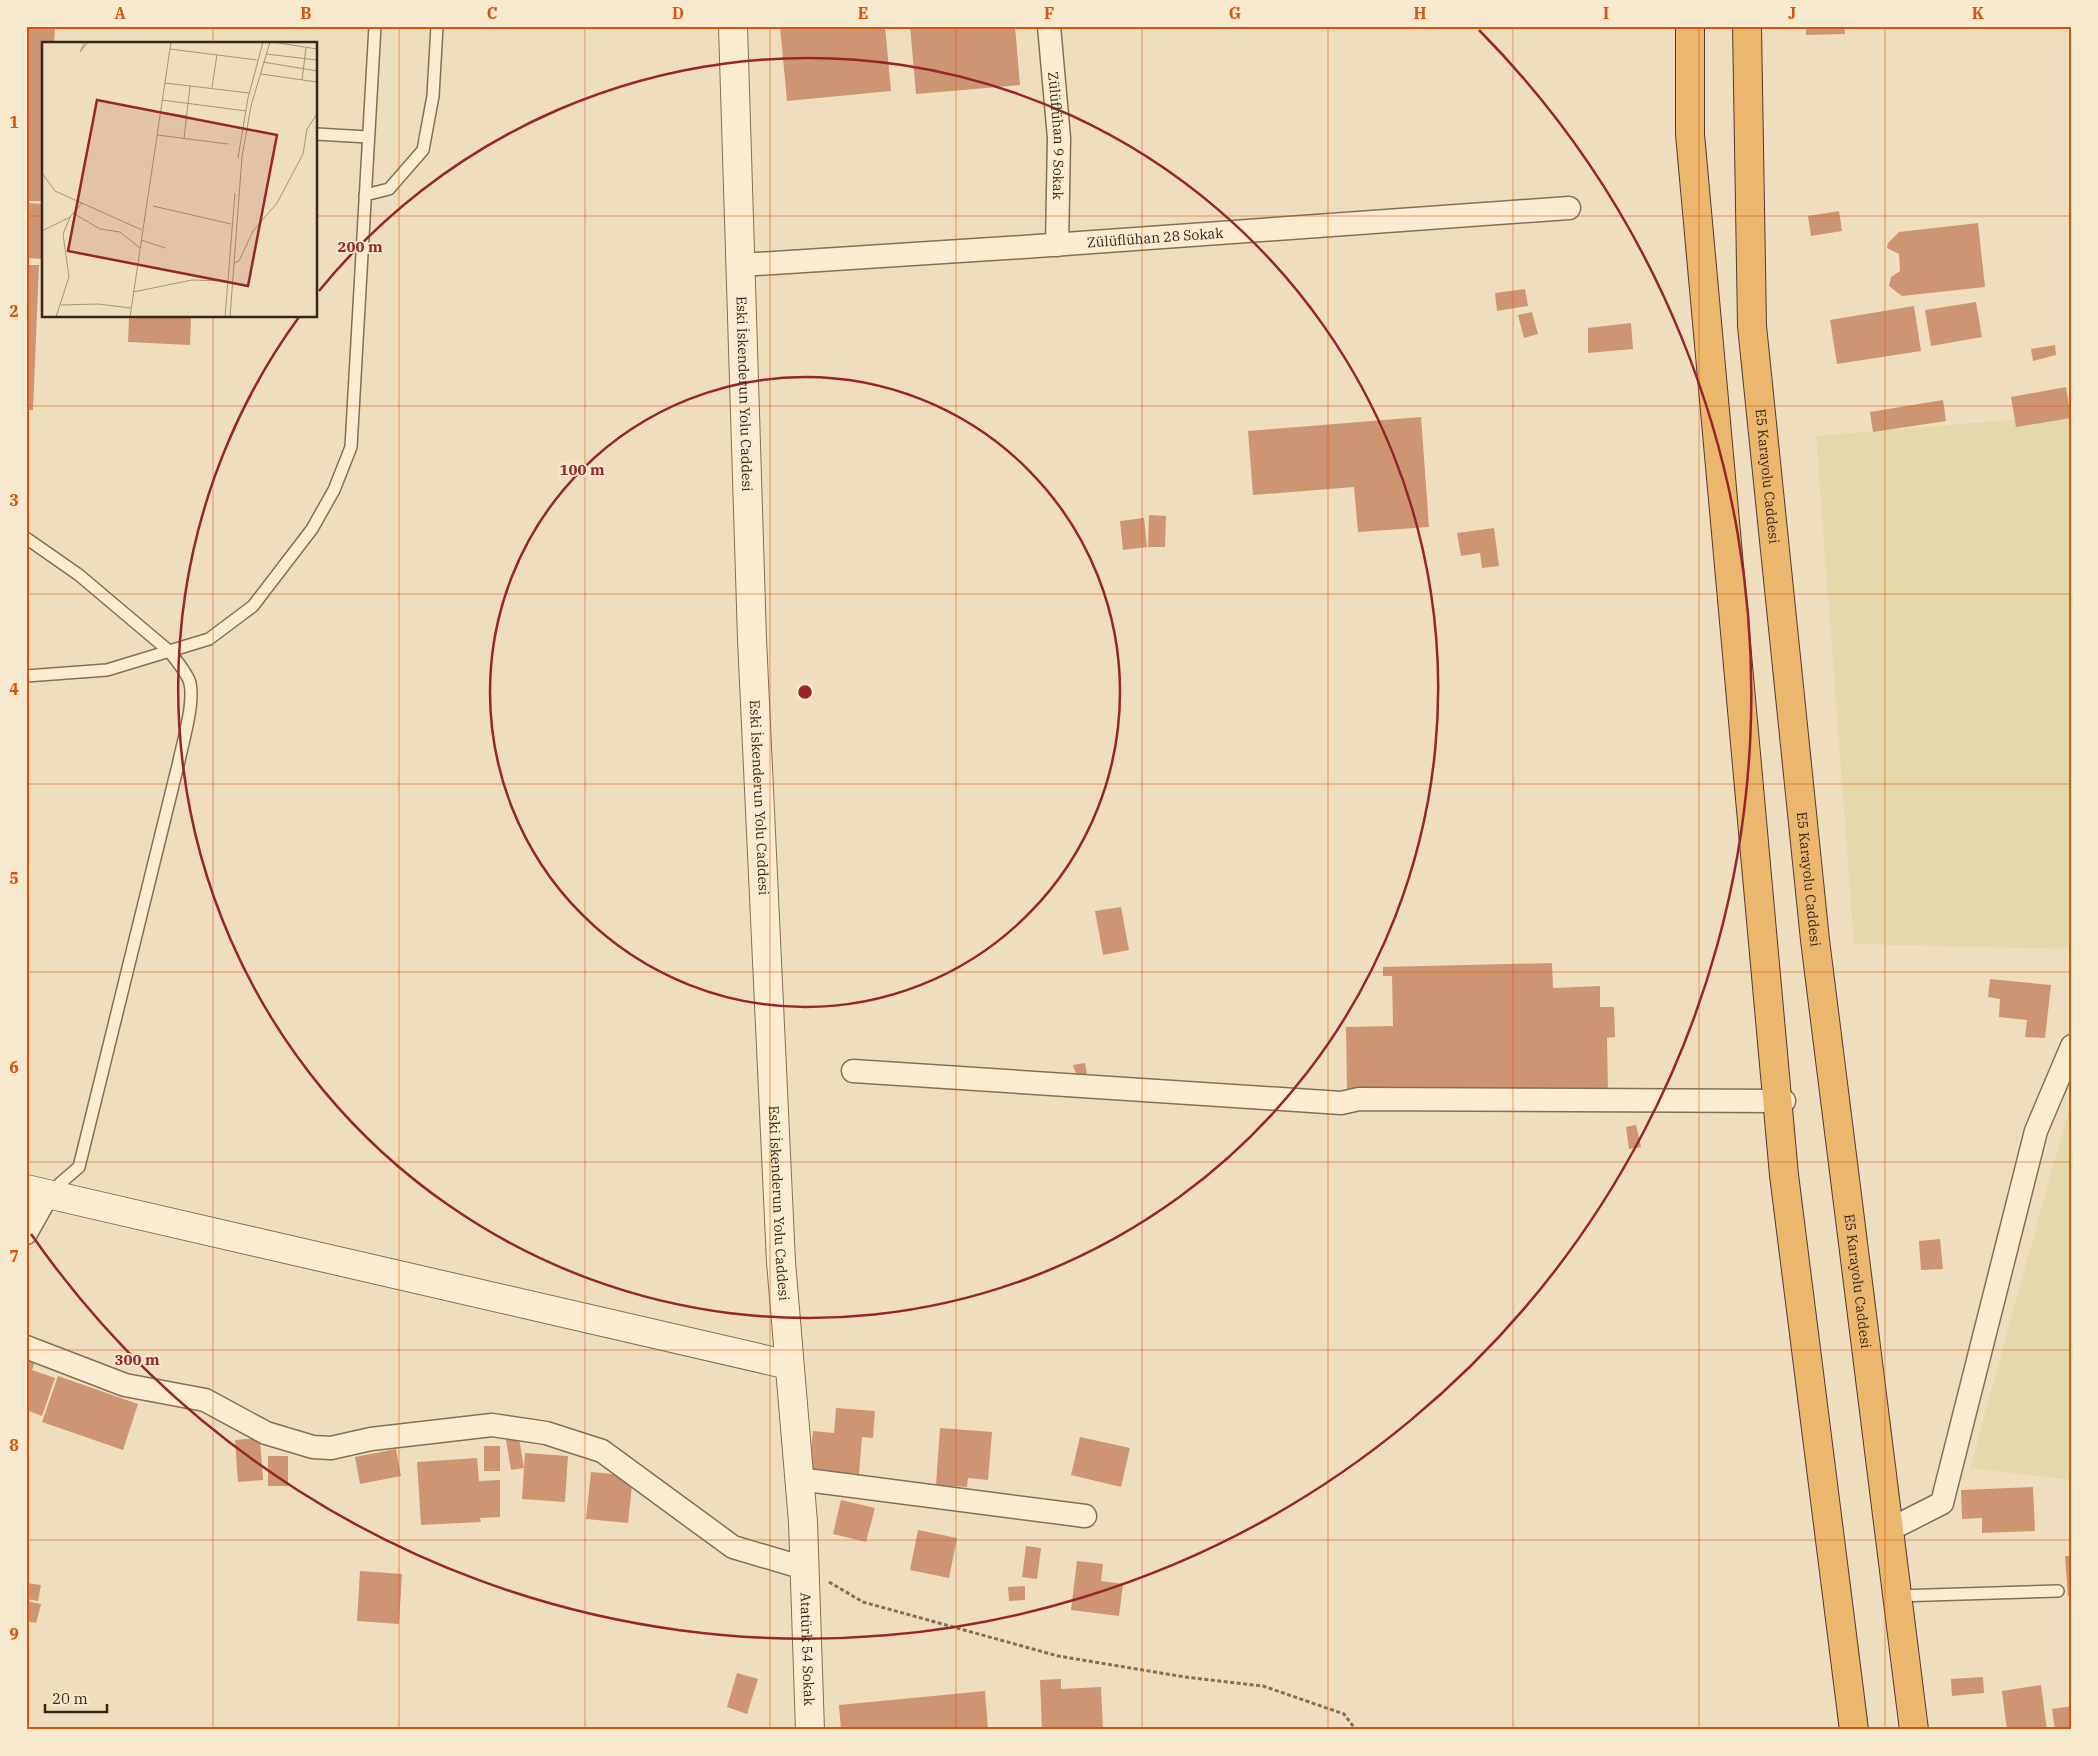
<svg xmlns="http://www.w3.org/2000/svg" width="2098" height="1756" viewBox="0 0 2098 1756" font-family="'IBM Plex Serif',serif">
<rect width="100%" height="100%" fill="#efdebd"/>
<g fill="#e4d9aa">
<path d="M 2072,415 L 2072,949 L 1854,944 L 1816,436 Z"/>
<path d="M 2069,1108 L 2072,1108 L 2072,1480 L 1970,1468 Z"/>
</g>
<g fill="#ce9572">
<path d="M 26,26 L 55,26 L 54,44 L 44,44 L 42,201 L 26,201 Z"/>
<path d="M 780,26 L 885,26 L 891,91 L 787,101 Z"/>
<path d="M 910,26 L 1015,26 L 1020,85 L 916,94 Z"/>
<path d="M 1806,26 L 1844,26 L 1845,34 L 1806,35 Z"/>
<path d="M 26,203 L 44,204 L 44,259 L 26,258 Z"/>
<path d="M 1839,211 L 1842,231 L 1811,236 L 1808,216 Z"/>
<path d="M 1978,223 L 1985,287 L 1902,296 L 1889,286 L 1891,277 L 1900,271 L 1899,254 L 1887,248 L 1888,243 L 1899,232 Z"/>
<path d="M 26,265 L 39,265 L 33,410 L 26,410 Z"/>
<path d="M 1525,289 L 1528,306 L 1497,311 L 1495,293 Z"/>
<path d="M 1976,302 L 1982,337 L 1931,346 L 1925,310 Z"/>
<path d="M 1914,306 L 1921,351 L 1837,364 L 1830,320 Z"/>
<path d="M 1532,312 L 1538,334 L 1524,338 L 1518,315 Z"/>
<path d="M 129,316 L 191,316 L 190,345 L 128,342 Z"/>
<path d="M 1631,323 L 1633,349 L 1588,353 L 1588,328 Z"/>
<path d="M 2055,345 L 2056,355 L 2033,361 L 2031,349 Z"/>
<path d="M 2066,387 L 2071,418 L 2016,427 L 2011,397 Z"/>
<path d="M 1943,400 L 1946,421 L 1873,432 L 1870,412 Z"/>
<path d="M 1421,417 L 1429,527 L 1358,532 L 1354,487 L 1253,495 L 1248,431 Z"/>
<path d="M 1149,515 L 1166,516 L 1165,547 L 1148,547 Z"/>
<path d="M 1144,518 L 1147,547 L 1123,550 L 1120,521 Z"/>
<path d="M 1494,528 L 1499,566 L 1482,568 L 1480,553 L 1461,556 L 1457,533 Z"/>
<path d="M 1121,907 L 1129,950 L 1103,955 L 1095,911 Z"/>
<path d="M 1552,963 L 1553,988 L 1600,986 L 1600,1007 L 1614,1007 L 1615,1037 L 1607,1038 L 1608,1093 L 1347,1093 L 1346,1027 L 1393,1026 L 1392,976 L 1383,976 L 1383,967 Z"/>
<path d="M 1990,979 L 2051,985 L 2045,1038 L 2025,1037 L 2027,1020 L 1999,1017 L 2000,999 L 1988,997 Z"/>
<path d="M 1085,1063 L 1087,1075 L 1077,1077 L 1073,1065 Z"/>
<path d="M 1636,1125 L 1641,1147 L 1629,1149 L 1626,1127 Z"/>
<path d="M 1940,1239 L 1943,1269 L 1921,1270 L 1919,1241 Z"/>
<path d="M 26,1359 L 35,1362 L 32,1370 L 55,1378 L 42,1416 L 26,1410 Z"/>
<path d="M 58,1376 L 138,1404 L 123,1450 L 42,1422 Z"/>
<path d="M 836,1408 L 875,1411 L 873,1438 L 862,1437 L 859,1474 L 809,1470 L 813,1431 L 834,1433 Z"/>
<path d="M 940,1428 L 992,1432 L 988,1480 L 968,1478 L 967,1487 L 936,1485 Z"/>
<path d="M 1080,1437 L 1130,1448 L 1121,1487 L 1071,1475 Z"/>
<path d="M 260,1438 L 263,1480 L 238,1482 L 235,1440 Z"/>
<path d="M 519,1438 L 524,1468 L 511,1470 L 506,1440 Z"/>
<rect x="484" y="1446" width="16" height="25"/>
<path d="M 396,1449 L 401,1476 L 360,1484 L 355,1457 Z"/>
<path d="M 525,1453 L 568,1456 L 565,1502 L 522,1499 Z"/>
<rect x="268" y="1456" width="20" height="30"/>
<path d="M 477,1458 L 479,1481 L 500,1480 L 500,1517 L 480,1518 L 481,1522 L 421,1525 L 417,1462 Z"/>
<path d="M 591,1472 L 633,1476 L 628,1523 L 586,1519 Z"/>
<path d="M 2033,1487 L 2035,1531 L 1982,1533 L 1982,1518 L 1962,1519 L 1961,1490 Z"/>
<path d="M 841,1500 L 875,1508 L 866,1542 L 833,1534 Z"/>
<path d="M 918,1530 L 957,1538 L 949,1578 L 910,1570 Z"/>
<path d="M 1026,1546 L 1041,1548 L 1037,1579 L 1022,1577 Z"/>
<path d="M 2065,1556 L 2072,1556 L 2072,1596 L 2068,1596 Z"/>
<path d="M 1077,1561 L 1103,1564 L 1101,1581 L 1123,1584 L 1119,1616 L 1071,1610 Z"/>
<path d="M 360,1571 L 402,1574 L 399,1624 L 357,1621 Z"/>
<path d="M 26,1583 L 41,1585 L 38,1601 L 26,1599 Z"/>
<path d="M 1025,1586 L 1025,1600 L 1009,1601 L 1008,1587 Z"/>
<path d="M 26,1601 L 41,1604 L 36,1623 L 26,1621 Z"/>
<path d="M 737,1673 L 758,1679 L 747,1714 L 727,1707 Z"/>
<path d="M 1983,1677 L 1984,1693 L 1952,1696 L 1951,1679 Z"/>
<path d="M 1061,1679 L 1061,1689 L 1101,1687 L 1103,1730 L 1042,1730 L 1040,1680 Z"/>
<path d="M 2041,1685 L 2047,1730 L 2007,1730 L 2002,1691 Z"/>
<path d="M 985,1691 L 988,1730 L 841,1730 L 839,1705 Z"/>
<path d="M 2072,1706 L 2072,1730 L 2055,1730 L 2052,1709 Z"/>
</g>
<g fill="none" stroke-linecap="round" stroke-linejoin="round">
<g stroke="#876e56" stroke-width="14">
<g id="service">
<path d="M 316,134 L 368,137"/>
<path d="M 365,195 L 389,189 L 423,150 L 433,96 L 437,26"/>
<path d="M 26,538 L 79,575 L 169,651 C 176,660 184,669 189,680 C 196,699 183,741 179,761 L 79,1167 L 50,1192"/>
<path d="M 26,676 L 107,670 L 209,639 L 253,606 L 312,529 L 334,490 L 351,447 L 375,26"/>
<path d="M 1897,1596 L 2058,1591"/>
</g>
</g>
<g stroke="#876e56" stroke-width="25">
<g id="minor">
<path id="s1" d="M 1049,26 L 1059,138 L 1057,245"/>
<path id="s2" d="M 741,265 L 1023,247 L 1569,208"/>
<path d="M 853,1071 L 1341,1103 L 1359,1099 L 1784,1101"/>
<path d="M 26,1233 L 48,1194"/>
<path d="M 26,1347 L 125,1385 L 205,1400 L 266,1433 L 313,1447 L 331,1448 L 371,1439 L 492,1425 L 546,1433 L 602,1451 L 733,1547 L 804,1568"/>
<path d="M 799,1479 L 1085,1516"/>
<path d="M 1889,1530 L 1942,1503 L 2036,1131 L 2072,1046"/>
</g>
</g>
<g stroke="#876e56" stroke-width="30">
<g id="tertiary">
<path id="s3" d="M 733,26 L 752,639 L 781,1262 L 803,1522 L 810,1730"/>
<path d="M 26,1189 L 789,1365"/>
</g>
</g>
<g stroke="#543c2b" stroke-width="30">
<g id="trunk">
<path d="M 1690,26 L 1690,134 L 1784,1175 L 1854,1730"/>
<path id="s4" d="M 1747,26 L 1752,326 L 1815,940 L 1914,1730"/>
</g>
</g>
<path stroke="#876e56" stroke-width="3" stroke-dasharray="4 2.5" stroke-linecap="butt" d="M 829,1582 L 863,1602 L 1058,1656 L 1185,1677 L 1263,1686 L 1344,1714 L 1356,1730"/>
<use href="#service" stroke="#f9ecd0" stroke-width="11"/>
<use href="#minor" stroke="#f9ecd0" stroke-width="22"/>
<use href="#tertiary" stroke="#f9ecd0" stroke-width="28"/>
<use href="#trunk" stroke="#ebb66e" stroke-width="28"/>
</g>
<path fill="none" stroke="#d6540e" stroke-width="1" stroke-opacity="0.55" d="M 213,26 L 213,44M 399,26 L 399,1730M 585,26 L 585,1730M 770,26 L 770,1730M 956,26 L 956,1730M 1142,26 L 1142,1730M 1328,26 L 1328,1730M 1513,26 L 1513,1730M 1699,26 L 1699,1730M 1885,26 L 1885,1730M 26,216 L 44,216M 316,216 L 2072,216M 213,316 L 213,1730M 26,406 L 2072,406M 26,594 L 2072,594M 26,784 L 2072,784M 26,972 L 2072,972M 26,1162 L 2072,1162M 26,1350 L 2072,1350M 26,1540 L 2072,1540"/>
<g fill="none" stroke="#97252a" stroke-width="2.5">
<circle cx="805" cy="692" r="315"/>
<path d="M319 291A630 630 0 1 1 299 317"/>
<path d="M1479 30A945 945 0 1 1 31 1234"/>
</g>
<g text-anchor="middle" stroke-width="4" stroke-linejoin="round" paint-order="stroke">
<g font-size="14" fill="#36271b" stroke="#f6e9cd">
<text dy="5" stroke="none"><textPath href="#s1" startOffset="110">Zülüflühan 9 Sokak</textPath></text>
<text dy="5" stroke="none"><textPath href="#s2" startOffset="415">Zülüflühan 28 Sokak</textPath></text>
<text dy="5" stroke="none"><textPath href="#s3" startOffset="368">Eski İskenderun Yolu Caddesi</textPath></text>
<text dy="5" stroke="none"><textPath href="#s4" startOffset="451">E5 Karayolu Caddesi</textPath></text>
<text dy="5" stroke="none"><textPath href="#s3" startOffset="772">Eski İskenderun Yolu Caddesi</textPath></text>
<text dy="5" stroke="none"><textPath href="#s4" startOffset="856">E5 Karayolu Caddesi</textPath></text>
<text dy="5" stroke="none"><textPath href="#s3" startOffset="1178">Eski İskenderun Yolu Caddesi</textPath></text>
<text dy="5" stroke="none"><textPath href="#s4" startOffset="1261">E5 Karayolu Caddesi</textPath></text>
<text dy="5" stroke="none"><textPath href="#s3" startOffset="1625">Atatürk 54 Sokak</textPath></text>
</g>
</g>
<g transform="translate(42 42)">
<rect width="275" height="275" fill="#efdebd"/>
<path fill="none" stroke="#a5957c" stroke-width="1" d="M 43,0 L 38,10 L 46,0M 231,0 L 275,7M 128,7 L 215,18M 224,12 L 275,18M 221,20 L 275,29M 219,32 L 275,40M 260,38 L 264,6M 123,41 L 207,51M 170,46 L 175,12M 120,58 L 204,69M 118,70 L 145,74M 115,93 L 186,102M 142,97 L 148,44M 196,116 L 206,56 L 221,0M 0,131 L 13,149 L 100,188M 111,164 L 189,182M 31,171 L 58,187 L 78,190 L 98,206M 0,189 L 28,175M 99,198 L 123,206M 192,221 L 197,219 L 211,189 L 235,161 L 261,112 L 265,87 L 275,72M 91,250 L 150,238 L 185,239M 19,263 L 56,262 L 89,266M 14,275 L 27,235 L 21,192 L 28,175 L 40,161M 88,275 L 129,0M 183,275 L 193,151M 188,275 L 200,115 L 209,64 L 228,0"/>
<path fill="#97252a" fill-opacity="0.15" stroke="#97252a" stroke-width="2.5" d="M 55,58 L 235,93 L 206,244 L 26,209 Z"/>
<rect width="275" height="275" fill="none" stroke="#36271b" stroke-width="2.5"/>
</g>
<circle cx="805" cy="692" r="8" fill="#97252a" stroke="#f6e9cd" stroke-width="2.5"/>
<g font-size="15" text-anchor="middle" font-weight="bold" fill="#97252a" stroke="#f6e9cd" stroke-width="4" stroke-linejoin="round" paint-order="stroke">
<text x="360" y="252">200 m</text>
<text x="582" y="475">100 m</text>
<text x="137" y="1365">300 m</text>
</g>
<rect width="2098" height="1756" fill="none" stroke="#f6e9cd" stroke-width="55"/>
<path d="M45 1704v8h62v-8" fill="none" stroke="#36271b" stroke-width="2.5"/>
<text x="52" y="1704" font-size="15" fill="#36271b" stroke="#f6e9cd" stroke-width="4" paint-order="stroke">20 m</text>
<rect x="28" y="28" width="2042" height="1700" fill="none" stroke="#d6540e" stroke-width="2"/>
<g font-size="16" text-anchor="middle" font-weight="bold" fill="#d6540e">
<text x="120" y="19">A</text>
<text x="306" y="19">B</text>
<text x="492" y="19">C</text>
<text x="678" y="19">D</text>
<text x="863" y="19">E</text>
<text x="1049" y="19">F</text>
<text x="1235" y="19">G</text>
<text x="1420" y="19">H</text>
<text x="1606" y="19">I</text>
<text x="1792" y="19">J</text>
<text x="1978" y="19">K</text>
<text x="14" y="128">1</text>
<text x="14" y="317">2</text>
<text x="14" y="506">3</text>
<text x="14" y="695">4</text>
<text x="14" y="884">5</text>
<text x="14" y="1073">6</text>
<text x="14" y="1262">7</text>
<text x="14" y="1451">8</text>
<text x="14" y="1640">9</text>
</g>
</svg>
